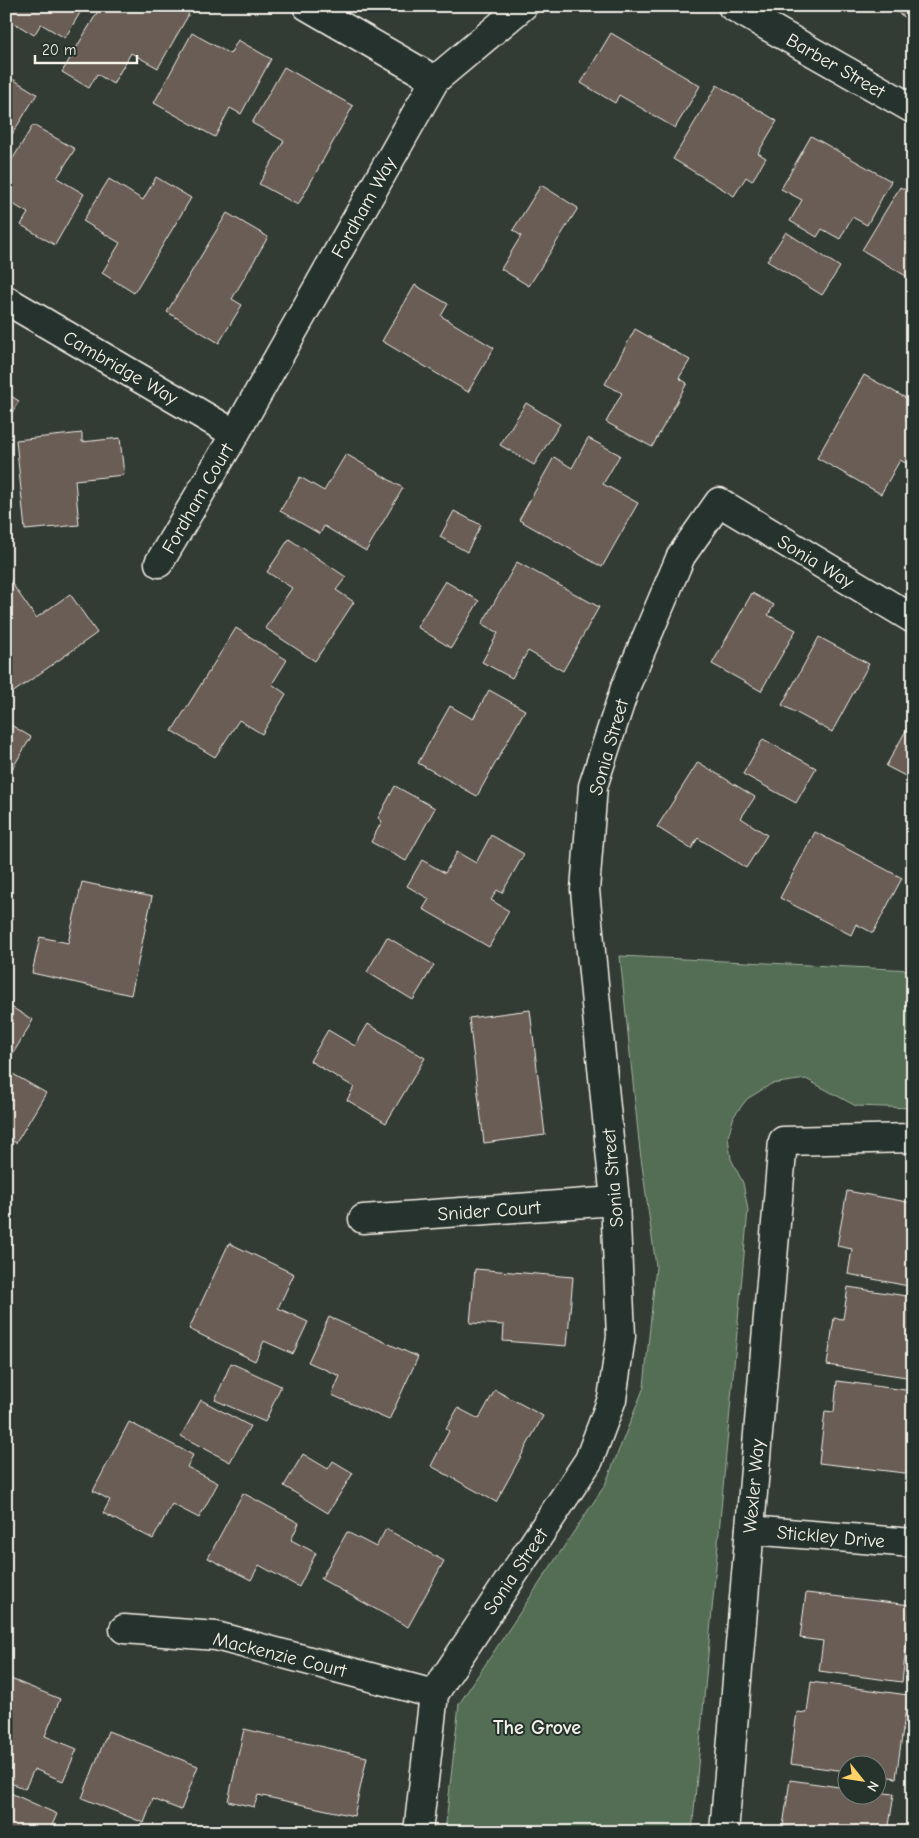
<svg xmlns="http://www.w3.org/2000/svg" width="919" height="1838" viewBox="0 0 919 1838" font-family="'Comic Neue',sans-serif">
<rect width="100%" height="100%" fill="#333b35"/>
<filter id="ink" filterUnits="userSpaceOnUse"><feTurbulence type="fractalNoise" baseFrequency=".02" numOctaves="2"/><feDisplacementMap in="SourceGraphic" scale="10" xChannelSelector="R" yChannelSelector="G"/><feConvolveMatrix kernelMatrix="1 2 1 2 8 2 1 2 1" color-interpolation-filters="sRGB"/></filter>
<g filter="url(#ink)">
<path fill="#526e55" stroke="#a3b09e" d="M 620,956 L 913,970 L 913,1108 L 856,1106 L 806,1079 L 771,1084 L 747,1099 L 734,1116 L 728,1137 L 731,1159 L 743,1183 L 748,1210 L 692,1832 L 445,1832 L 459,1704 L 605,1485 L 644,1387 L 656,1266 L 640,1151 Z"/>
<g fill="#695d57" stroke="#f4f1e8">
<path d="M 6,6 L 84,6 L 65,38 L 41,24 L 34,35 L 6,18 Z"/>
<path d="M 101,6 L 176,6 L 189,14 L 158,68 L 131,53 L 113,84 L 97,74 L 89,88 L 62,72 Z"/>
<path d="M 886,6 L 913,6 L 913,15 L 910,20 Z"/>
<path d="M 192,33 L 230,54 L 238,40 L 271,59 L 241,114 L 230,108 L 215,137 L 154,103 Z"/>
<path d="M 611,33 L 700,86 L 675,128 L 619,95 L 615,103 L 581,83 Z"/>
<path d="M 284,67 L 353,106 L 298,205 L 259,184 L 284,141 L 252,123 Z"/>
<path d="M 6,75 L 37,94 L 6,144 Z"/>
<path d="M 717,85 L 777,121 L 758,153 L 766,158 L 752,181 L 746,177 L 734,196 L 673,159 Z"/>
<path d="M 33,125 L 75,149 L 57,178 L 84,194 L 55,245 L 21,225 L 28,213 L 6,200 L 6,170 Z"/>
<path d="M 811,136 L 891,181 L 867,225 L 852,217 L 840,239 L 822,229 L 817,237 L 790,221 L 802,200 L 781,189 Z"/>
<path d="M 156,177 L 191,198 L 134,293 L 102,273 L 120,243 L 83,221 L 109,179 L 143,200 Z"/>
<path d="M 541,185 L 578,208 L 529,286 L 501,269 L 521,236 L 513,230 Z"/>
<path d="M 900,187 L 913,194 L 913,280 L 862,250 Z"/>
<path d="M 227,213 L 268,237 L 232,299 L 242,305 L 219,343 L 167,312 Z"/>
<path d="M 786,232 L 840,267 L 822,295 L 767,261 Z"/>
<path d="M 415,285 L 448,304 L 441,316 L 494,348 L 468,392 L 382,341 Z"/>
<path d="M 635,329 L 690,360 L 679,378 L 687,383 L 652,447 L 606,422 L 622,393 L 605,384 Z"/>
<path d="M 864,375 L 913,402 L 913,467 L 900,460 L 881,494 L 817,458 Z"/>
<path d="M 6,393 L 19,401 L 6,422 Z"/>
<path d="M 526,403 L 560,424 L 534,465 L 500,445 Z"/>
<path d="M 82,433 L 82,442 L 120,438 L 124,475 L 75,480 L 79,525 L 25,530 L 16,440 Z"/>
<path d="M 588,438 L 620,455 L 603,484 L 638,503 L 602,567 L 519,520 L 554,457 L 572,468 Z"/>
<path d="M 346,454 L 403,488 L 366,551 L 324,526 L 320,534 L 280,511 L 300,477 L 324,491 Z"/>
<path d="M 454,511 L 481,525 L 467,552 L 440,537 Z"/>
<path d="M 289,539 L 346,577 L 336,590 L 354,602 L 315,661 L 265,628 L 292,588 L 267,572 Z"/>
<path d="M 517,562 L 599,607 L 563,671 L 528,651 L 512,678 L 482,662 L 498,633 L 482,624 Z"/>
<path d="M 6,575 L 36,618 L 70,594 L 97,633 L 8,696 L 6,694 Z"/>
<path d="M 445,581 L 479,601 L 451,648 L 417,627 Z"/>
<path d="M 752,593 L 774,605 L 768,615 L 796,630 L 761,691 L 712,664 Z"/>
<path d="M 236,628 L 287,660 L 272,684 L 286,694 L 262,734 L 239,720 L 215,757 L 172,731 Z"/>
<path d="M 819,637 L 869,664 L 832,732 L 782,705 Z"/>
<path d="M 489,690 L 525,710 L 477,796 L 418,763 L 450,706 L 473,719 Z"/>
<path d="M 913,718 L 913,780 L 886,766 Z"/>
<path d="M 6,722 L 31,737 L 6,779 Z"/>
<path d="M 763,739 L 816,768 L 796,803 L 743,774 Z"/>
<path d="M 698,762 L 755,797 L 741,818 L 767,835 L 746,868 L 698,838 L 691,849 L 657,827 Z"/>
<path d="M 395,786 L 435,808 L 406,861 L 371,842 L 382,821 L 378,818 Z"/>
<path d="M 815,832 L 902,878 L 873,933 L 856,924 L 851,935 L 780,898 Z"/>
<path d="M 491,835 L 524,854 L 502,893 L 497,890 L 491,900 L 509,911 L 489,947 L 423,909 L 429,899 L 407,886 L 422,860 L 445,873 L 457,852 L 476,863 Z"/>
<path d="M 82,882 L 152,897 L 131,995 L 32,973 L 40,937 L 68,943 Z"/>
<path d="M 387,937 L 434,965 L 413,1000 L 367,972 Z"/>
<path d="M 6,1004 L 33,1020 L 6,1065 Z"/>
<path d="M 530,1010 L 545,1135 L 484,1143 L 469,1018 Z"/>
<path d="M 368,1024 L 425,1058 L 386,1123 L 347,1100 L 354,1087 L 310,1061 L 328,1030 L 355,1046 Z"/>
<path d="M 6,1070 L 46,1093 L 16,1143 L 6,1137 Z"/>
<path d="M 847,1191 L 913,1203 L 913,1287 L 848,1274 L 852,1249 L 837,1246 Z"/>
<path d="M 229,1243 L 294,1274 L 278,1308 L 308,1322 L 293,1354 L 264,1341 L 255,1361 L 189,1329 Z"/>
<path d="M 475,1269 L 573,1277 L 567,1346 L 503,1341 L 504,1325 L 470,1323 Z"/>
<path d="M 848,1287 L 913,1297 L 913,1378 L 827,1365 L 834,1318 L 843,1319 Z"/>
<path d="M 329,1317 L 418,1357 L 389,1420 L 332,1395 L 340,1376 L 308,1362 Z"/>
<path d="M 231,1363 L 281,1386 L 265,1422 L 215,1400 Z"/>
<path d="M 837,1381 L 913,1391 L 913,1474 L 819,1463 L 825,1411 L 834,1412 Z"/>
<path d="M 495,1390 L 543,1416 L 496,1502 L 431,1466 L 449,1431 L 446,1429 L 458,1408 L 479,1419 Z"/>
<path d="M 201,1400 L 250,1426 L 230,1462 L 181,1436 Z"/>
<path d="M 129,1422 L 193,1455 L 187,1467 L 218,1483 L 199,1518 L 172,1504 L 153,1539 L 103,1513 L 110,1500 L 93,1491 Z"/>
<path d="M 303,1454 L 328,1469 L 333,1461 L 353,1473 L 328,1513 L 284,1486 Z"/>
<path d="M 243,1493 L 299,1523 L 291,1540 L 316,1553 L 299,1587 L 259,1565 L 251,1580 L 208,1558 Z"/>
<path d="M 386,1529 L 444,1561 L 408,1627 L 321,1579 L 347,1532 L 376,1547 Z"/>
<path d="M 806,1593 L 911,1605 L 902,1682 L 819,1671 L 823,1641 L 800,1638 Z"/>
<path d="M 6,1677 L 60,1699 L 45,1736 L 77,1749 L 63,1781 L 34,1769 L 25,1789 L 6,1781 Z"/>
<path d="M 811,1682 L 908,1695 L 896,1778 L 876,1775 L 876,1766 L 846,1766 L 846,1771 L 790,1764 L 797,1712 L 807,1713 Z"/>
<path d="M 244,1729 L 367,1757 L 354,1816 L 258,1795 L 254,1807 L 228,1801 Z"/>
<path d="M 108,1731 L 198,1766 L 181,1810 L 153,1799 L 144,1823 L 82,1798 Z"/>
<path d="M 790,1780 L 846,1788 L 846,1796 L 876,1796 L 876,1792 L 894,1794 L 888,1832 L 804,1832 L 805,1829 L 783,1826 Z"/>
<path d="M 6,1791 L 57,1814 L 49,1832 L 6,1832 Z"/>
</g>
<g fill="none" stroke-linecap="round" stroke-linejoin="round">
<g stroke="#f4f1e8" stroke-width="31">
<g id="minor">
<path d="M 307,6 L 435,80"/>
<path d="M 732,6 L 913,109"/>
<path d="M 6,300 L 235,434"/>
<path d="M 159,563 L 235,434 L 435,80 L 523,6"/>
<path d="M 363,1219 L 615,1201"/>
<path d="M 750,1530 L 913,1543"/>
<path d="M 124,1629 L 216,1636 L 434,1694"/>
<path d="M 418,1832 L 434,1694 L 589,1460 L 612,1399 L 621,1336 L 615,1201 L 585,890 L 593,786 L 625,688 L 681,556 L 719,502 L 913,619"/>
<path d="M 724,1832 L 783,1141 L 913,1138"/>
</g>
</g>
<use href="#minor" stroke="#26332d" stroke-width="28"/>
</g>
</g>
<g text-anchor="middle" stroke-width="4" stroke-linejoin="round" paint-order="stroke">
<g font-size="19" fill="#f4f1e8" stroke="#26332d">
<text transform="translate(836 65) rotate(30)" y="7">Barber Street</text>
<text transform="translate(363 207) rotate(-61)" y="7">Fordham Way</text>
<text transform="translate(121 367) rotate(30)" y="7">Cambridge Way</text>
<text transform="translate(197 498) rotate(-60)" y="7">Fordham Court</text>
<text transform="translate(816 561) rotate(31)" y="7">Sonia Way</text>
<text transform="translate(608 747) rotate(-74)" y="7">Sonia Street</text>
<text transform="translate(612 1178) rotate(-95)" y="7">Sonia Street</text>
<text transform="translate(489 1210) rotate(-4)" y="7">Snider Court</text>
<text transform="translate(753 1486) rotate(-85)" y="7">Wexler Way</text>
<text transform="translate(831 1536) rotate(5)" y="7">Stickley Drive</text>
<text transform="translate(515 1571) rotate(-56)" y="7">Sonia Street</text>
<text transform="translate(280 1654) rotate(14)" y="7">Mackenzie Court</text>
</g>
<g font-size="20" font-weight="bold" fill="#f4f1e8" stroke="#26332d">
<text x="537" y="1734">The Grove</text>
</g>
</g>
<rect width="919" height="1838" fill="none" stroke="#26332d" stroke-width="25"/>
<rect x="12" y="12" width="894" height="1813" fill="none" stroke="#f4f1e8" stroke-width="2" filter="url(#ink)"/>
<g transform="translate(862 1780) rotate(120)"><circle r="24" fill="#26332d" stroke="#787f78"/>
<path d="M0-4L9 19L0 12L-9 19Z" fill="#ffd166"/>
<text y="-8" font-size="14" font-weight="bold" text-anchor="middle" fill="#f4f1e8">N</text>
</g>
<path d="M35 55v8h102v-8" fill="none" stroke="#f4f1e8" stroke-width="2.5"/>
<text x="42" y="55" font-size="15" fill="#f4f1e8" stroke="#26332d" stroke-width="4" paint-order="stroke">20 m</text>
</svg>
